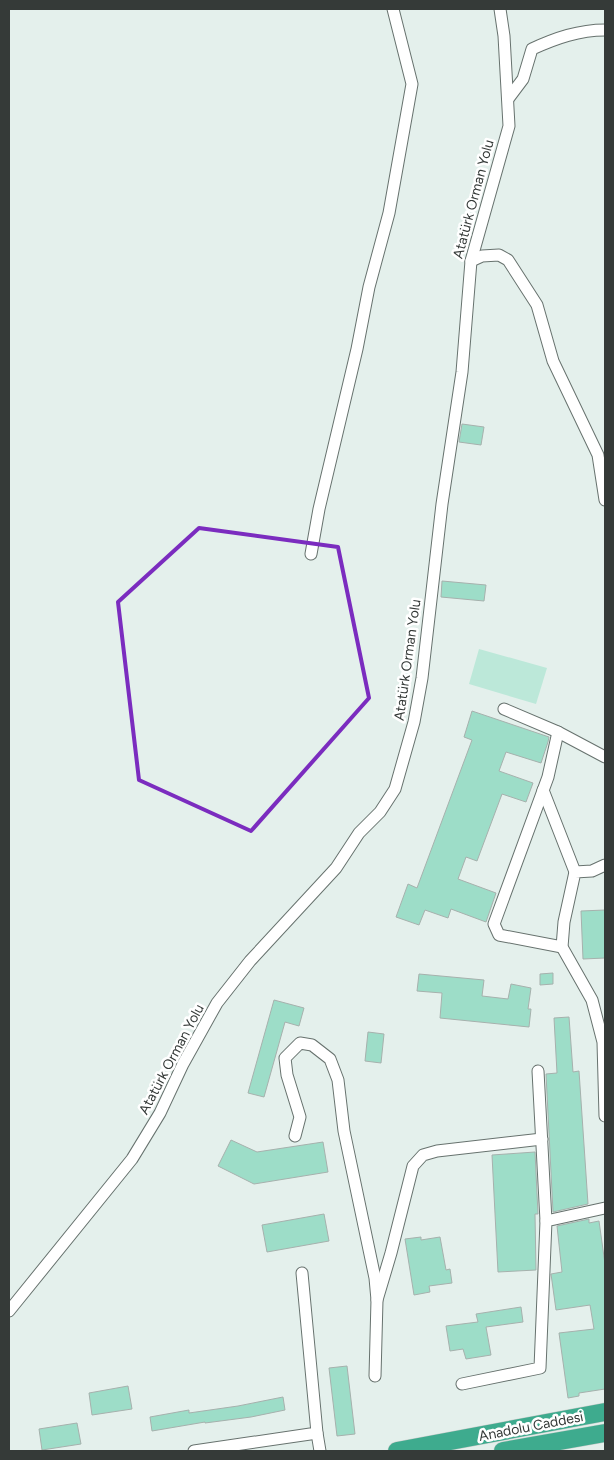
<svg xmlns="http://www.w3.org/2000/svg" width="614" height="1460" viewBox="0 0 614 1460" font-family="Figtree,sans-serif">
<rect width="100%" height="100%" fill="#e4f0ec"/>
<path fill="#bce8d9" d="M 479,649 L 547,668 L 536,704 L 469,684 Z"/>
<g fill="#9dddc8" stroke="#a6b1ad">
<path d="M 462,424 L 484,427 L 481,445 L 459,442 Z"/>
<path d="M 442,581 L 486,585 L 484,601 L 441,597 Z"/>
<path d="M 472,711 L 549,737 L 548,742 L 541,763 L 506,752 L 499,771 L 533,783 L 526,802 L 502,794 L 477,861 L 466,857 L 458,879 L 496,893 L 486,922 L 451,909 L 448,918 L 425,910 L 419,925 L 396,917 L 408,884 L 417,888 L 472,740 L 464,737 Z"/>
<path d="M 605,910 L 605,958 L 583,959 L 581,911 Z"/>
<path d="M 553,973 L 553,984 L 540,985 L 540,974 Z"/>
<path d="M 419,974 L 484,980 L 482,996 L 508,999 L 511,984 L 531,988 L 528,1009 L 531,1009 L 529,1027 L 440,1018 L 442,993 L 417,991 Z"/>
<path d="M 274,1000 L 304,1008 L 299,1026 L 285,1022 L 264,1097 L 248,1093 Z"/>
<path d="M 569,1017 L 573,1072 L 579,1071 L 588,1204 L 553,1212 L 546,1074 L 557,1073 L 554,1018 Z"/>
<path d="M 368,1032 L 384,1034 L 381,1063 L 365,1061 Z"/>
<path d="M 231,1140 L 257,1152 L 323,1142 L 328,1172 L 254,1184 L 218,1166 Z"/>
<path d="M 535,1152 L 538,1214 L 535,1214 L 536,1270 L 498,1272 L 492,1155 Z"/>
<path d="M 324,1214 L 329,1241 L 267,1252 L 262,1225 Z"/>
<path d="M 589,1219 L 589,1223 L 599,1221 L 605,1264 L 605,1389 L 579,1393 L 579,1396 L 568,1398 L 559,1333 L 594,1329 L 590,1305 L 556,1310 L 551,1274 L 562,1272 L 557,1226 Z"/>
<path d="M 421,1237 L 421,1240 L 440,1237 L 446,1270 L 450,1269 L 452,1283 L 429,1286 L 430,1292 L 414,1295 L 405,1239 Z"/>
<path d="M 521,1307 L 523,1322 L 486,1327 L 491,1355 L 466,1359 L 463,1349 L 450,1351 L 446,1326 L 478,1322 L 476,1314 Z"/>
<path d="M 347,1366 L 355,1434 L 337,1436 L 329,1368 Z"/>
<path d="M 128,1386 L 132,1409 L 92,1415 L 89,1393 Z"/>
<path d="M 283,1397 L 285,1410 L 251,1417 L 205,1423 L 205,1422 L 152,1431 L 150,1417 L 189,1410 L 189,1413 L 238,1406 Z"/>
<path d="M 77,1423 L 81,1444 L 42,1450 L 39,1429 Z"/>
</g>
<g fill="none" stroke-linecap="round" stroke-linejoin="round">
<g stroke="#67726e" stroke-width="13">
<g id="minor">
<path d="M 508,99 L 523,79 L 532,49 C 556,38 579,30 605,30"/>
<path d="M 471,261 L 482,256 L 499,255 L 508,260 L 537,305 L 553,361 L 598,455 L 605,500"/>
<path d="M 311,554 L 319,509 L 357,349 L 369,287 L 389,213 L 412,84 L 393,9"/>
<path d="M 504,709 L 558,732 L 605,757"/>
<path d="M 558,732 L 548,777 L 494,924 L 499,935 L 562,947"/>
<path d="M 543,790 L 575,872"/>
<path d="M 605,865 L 592,871 L 575,872 L 564,922 L 562,947 L 592,1000 L 603,1042 L 605,1116"/>
<path d="M 538,1071 L 546,1221"/>
<path d="M 295,1136 L 300,1117 L 287,1075 L 285,1058 L 300,1043 L 312,1045 L 330,1059 L 338,1080 L 344,1131 L 375,1278 L 377,1300"/>
<path d="M 9,1311 L 132,1159 L 160,1113 L 183,1064 L 217,1003 L 250,961 L 336,868 L 359,833 L 380,812 L 395,789 L 414,722 L 422,678 L 442,504 L 462,372 L 471,261 L 509,126 L 504,36 L 500,9"/>
<path d="M 375,1376 L 377,1300 L 391,1253 L 413,1166 L 423,1155 L 437,1151 L 542,1139"/>
<path d="M 462,1384 L 540,1368 L 546,1221 L 605,1208"/>
<path d="M 317,1433 L 320,1451"/>
<path d="M 194,1451 L 317,1433 L 302,1273"/>
</g>
</g>
<g stroke="#cacccb" stroke-width="19">
<g id="highway">
<path d="M 397,1451 L 605,1412"/>
<path d="M 503,1451 L 605,1433"/>
</g>
</g>
<use href="#minor" stroke="#fff" stroke-width="11"/>
<use href="#highway" stroke="#3eab8e" stroke-width="18"/>
</g>
<path fill="none" stroke="#7b2cbf" stroke-width="4" stroke-linejoin="round" d="M 199,528 L 338,547 L 369,698 L 251,831 L 139,780 L 118,602 Z"/>
<g text-anchor="middle" stroke-width="5" stroke-linejoin="round" paint-order="stroke">
<g font-size="14" fill="#353a38" stroke="#fff">
<text transform="translate(473 199) rotate(-75)" y="5">Atatürk Orman Yolu</text>
<text transform="translate(407 660) rotate(-82)" y="5">Atatürk Orman Yolu</text>
<text transform="translate(171 1059) rotate(-62)" y="5">Atatürk Orman Yolu</text>
<text transform="translate(531 1426) rotate(-11)" y="5">Anadolu Caddesi</text>
</g>
</g>
<rect width="614" height="1460" fill="none" stroke="#353a38" stroke-width="20"/>
</svg>
